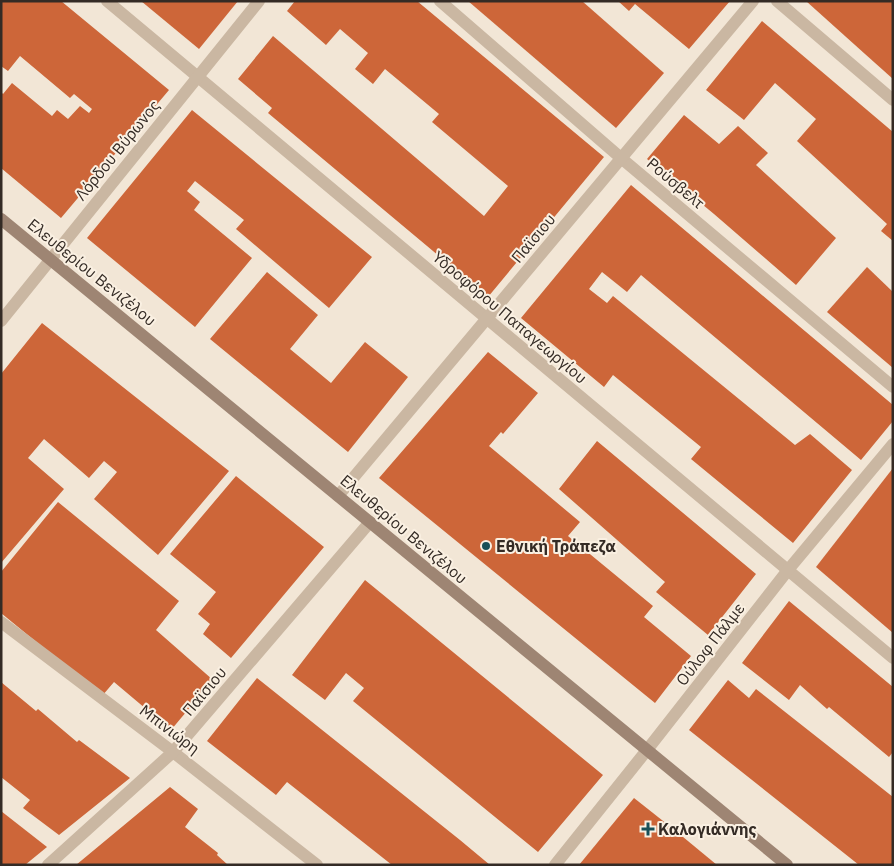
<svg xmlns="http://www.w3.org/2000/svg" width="894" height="866" viewBox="0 0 894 866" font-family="'IBM Plex Sans',sans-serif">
<rect width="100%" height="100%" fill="#f2e6d6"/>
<g fill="#cd6639">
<path d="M 2,1 L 61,1 L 169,90 L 61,218 L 1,168 L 1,92 L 3,94 L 12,83 L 52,116 L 57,110 L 68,119 L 80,106 L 89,113 L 92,109 L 74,94 L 70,98 L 20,56 L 8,71 L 1,66 Z"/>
<path d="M 141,1 L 238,1 L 199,49 Z"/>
<path d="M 295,1 L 417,1 L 604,157 L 488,297 L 268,113 L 272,108 L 238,79 L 273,36 L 484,216 L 508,186 L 432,122 L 439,114 L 385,69 L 373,84 L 355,69 L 368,53 L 340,29 L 326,45 L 287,11 Z"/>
<path d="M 468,1 L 582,1 L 664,73 L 616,128 Z"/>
<path d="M 618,1 L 730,1 L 689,49 L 635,4 L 629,11 Z"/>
<path d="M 806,1 L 893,1 L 893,79 L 865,54 Z"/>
<path d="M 762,21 L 893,132 L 893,241 L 881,231 L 887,224 L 797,141 L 816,119 L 775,83 L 744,120 L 706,90 Z"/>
<path d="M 192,110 L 372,257 L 329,308 L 236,229 L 244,220 L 195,181 L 187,191 L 200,202 L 194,210 L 252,258 L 195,327 L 87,238 Z"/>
<path d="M 684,115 L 719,144 L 738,126 L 768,153 L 756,165 L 836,238 L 796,285 L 714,214 L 647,159 Z"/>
<path d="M 631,185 L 893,405 L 893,421 L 861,460 L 641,275 L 627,292 L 602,272 L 589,289 L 607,303 L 613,296 L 795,445 L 810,434 L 852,470 L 793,543 L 691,459 L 701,447 L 613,375 L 604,387 L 521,318 Z"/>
<path d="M 867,267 L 893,292 L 893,368 L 827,312 Z"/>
<path d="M 267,272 L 318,315 L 290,349 L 331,383 L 365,342 L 408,377 L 348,452 L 210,339 Z"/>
<path d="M 42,323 L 229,471 L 158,555 L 94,499 L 117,472 L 104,461 L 89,478 L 44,439 L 28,458 L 64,489 L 1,563 L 1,374 Z"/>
<path d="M 488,352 L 538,393 L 503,434 L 501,432 L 489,446 L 580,522 L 568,536 L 653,606 L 644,617 L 691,656 L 655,703 L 379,478 Z"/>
<path d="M 597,441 L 756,574 L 708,635 L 656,592 L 665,582 L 559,489 Z"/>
<path d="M 893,468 L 893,633 L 816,567 Z"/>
<path d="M 236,476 L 324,547 L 231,658 L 203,634 L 210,624 L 198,614 L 216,592 L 170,554 Z"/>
<path d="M 58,502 L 179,601 L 156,630 L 213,680 L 171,730 L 114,682 L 102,696 L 1,613 L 1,572 Z"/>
<path d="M 365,580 L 603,775 L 538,852 L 353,701 L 364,688 L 346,673 L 325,700 L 292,675 Z"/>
<path d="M 789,601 L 893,687 L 893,752 L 889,757 L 829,707 L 827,709 L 800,685 L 789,700 L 742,663 Z"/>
<path d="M 257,678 L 460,840 L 490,865 L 392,865 L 287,782 L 276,795 L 207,741 Z"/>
<path d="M 728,680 L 749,698 L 756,689 L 893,797 L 893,865 L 859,865 L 689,730 Z"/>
<path d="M 1,682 L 36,711 L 38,709 L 77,742 L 79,740 L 130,778 L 59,835 L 23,808 L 30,800 L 1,777 Z"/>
<path d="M 170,787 L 198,809 L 185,827 L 218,853 L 217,855 L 228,865 L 76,865 Z"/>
<path d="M 634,798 L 677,832 L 717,865 L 579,865 Z"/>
<path d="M 1,811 L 47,847 L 25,865 L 1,865 Z"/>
</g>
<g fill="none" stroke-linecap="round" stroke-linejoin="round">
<g stroke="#cab7a2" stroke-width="12">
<path d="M 107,1 L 893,658"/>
<path d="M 440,1 L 621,158 L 893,387"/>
<path d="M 777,1 L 893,100"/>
<path d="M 1,321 L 259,1"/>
<path d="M 338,496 L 753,1"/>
<path d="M 1,622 L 173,752 L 317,865"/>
<path d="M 48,865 L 173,752 L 370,522"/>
<path d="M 555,865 L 647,750 L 788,570 L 893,444"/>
</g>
<path stroke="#9e8573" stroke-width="12" d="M 1,219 L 787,865"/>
</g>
<g fill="#195058" stroke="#faf0e2" stroke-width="2">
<circle cx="486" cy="546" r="5"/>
<path d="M645.5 821.5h5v5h5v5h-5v5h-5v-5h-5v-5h5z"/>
</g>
<g text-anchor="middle" stroke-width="4" stroke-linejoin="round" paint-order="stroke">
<g font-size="16" fill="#342b25" stroke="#faf0e2">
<text transform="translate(117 150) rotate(-51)" y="6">Λόρδου Βύρωνος</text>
<text transform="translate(676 183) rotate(40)" y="6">Ρούσβελτ</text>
<text transform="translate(533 238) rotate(-50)" y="6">Παϊσιου</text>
<text transform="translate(92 272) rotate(39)" y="6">Ελευθερίου Βενιζέλου</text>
<text transform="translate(510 317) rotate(40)" y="6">Υδροφόρου Παπαγεωργίου</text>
<text transform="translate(404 529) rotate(40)" y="6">Ελευθερίου Βενιζέλου</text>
<text transform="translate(710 644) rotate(-52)" y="6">Ούλοφ Πάλμε</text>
<text transform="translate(204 691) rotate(-50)" y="6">Παϊσιου</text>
<text transform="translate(170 729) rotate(37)" y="6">Μπινιώρη</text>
</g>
<g font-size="16" font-weight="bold" fill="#342b25" stroke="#faf0e2" text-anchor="start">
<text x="496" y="552">Εθνική Τράπεζα</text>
<text x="658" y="835">Καλογιάννης</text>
</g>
</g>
<rect width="894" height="866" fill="none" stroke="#342b25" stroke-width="5"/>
</svg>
